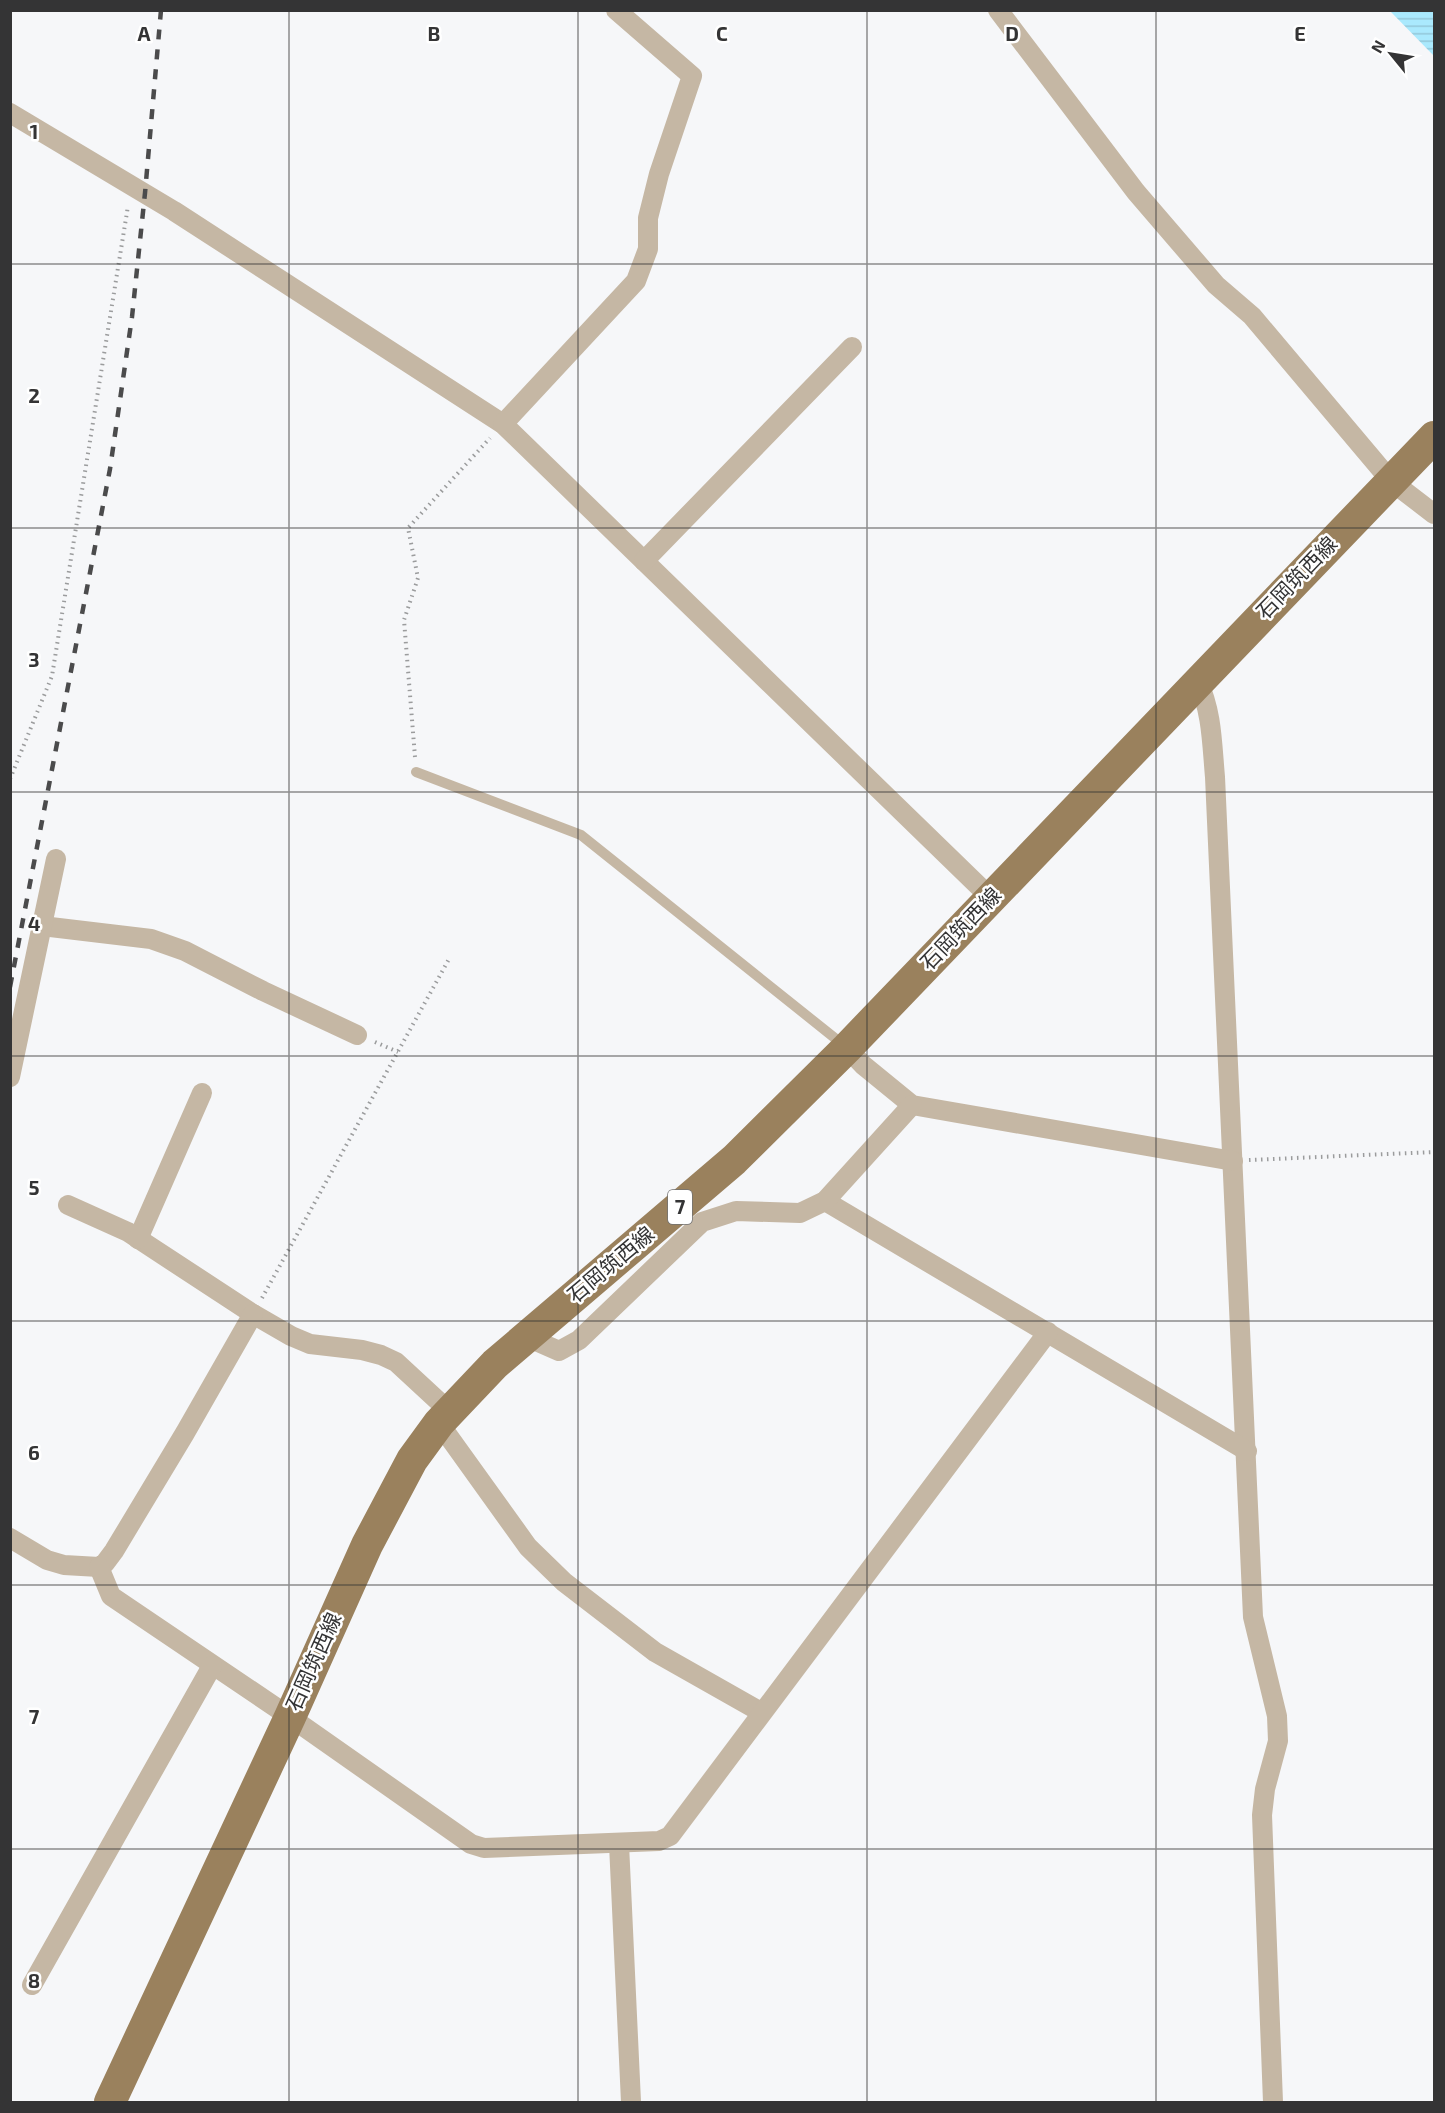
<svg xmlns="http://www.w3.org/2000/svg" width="1445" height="2113" viewBox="0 0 1445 2113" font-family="'Exo 2','Noto Sans JP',sans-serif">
<defs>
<pattern id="water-rules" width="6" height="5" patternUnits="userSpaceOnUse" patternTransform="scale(1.5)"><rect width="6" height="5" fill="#aae9fd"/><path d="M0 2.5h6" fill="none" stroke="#93c8d9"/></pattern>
</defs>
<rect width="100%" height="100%" fill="#f6f7f9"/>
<path fill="url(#water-rules)" d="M 1390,11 L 1434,11 L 1434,56 Z"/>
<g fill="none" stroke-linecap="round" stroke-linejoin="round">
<g stroke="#9b9c9d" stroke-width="4" stroke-dasharray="1.5 4.5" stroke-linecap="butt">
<path d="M 415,757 L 404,620 L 418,578 L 408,528 L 490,438"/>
<path d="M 10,779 L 52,676 L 128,206"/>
<path d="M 375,1042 L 398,1052"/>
<path d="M 1249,1160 L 1434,1152"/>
<path d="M 262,1298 L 449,959"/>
</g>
<path stroke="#c5b7a4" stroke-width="10" d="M 416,772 L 581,835 L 846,1047"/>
<g stroke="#c5b7a4" stroke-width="20">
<path d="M 998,10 L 1136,192 L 1216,285 L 1252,316 L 1391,481 L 1434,514"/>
<path d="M 10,113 L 174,211 L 503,424 L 991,898"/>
<path d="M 503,424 L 636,281 L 648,249 L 648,218 L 659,174 L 692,76 L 616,10"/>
<path d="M 644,561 L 852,347"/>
<path d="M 1198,682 C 1212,711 1212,744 1215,777 L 1253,1617 L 1277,1716 L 1278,1741 L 1265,1789 L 1262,1815 L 1273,2102"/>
<path d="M 42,926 L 151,939 L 185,951 L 263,991 L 357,1035"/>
<path d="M 847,1048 L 863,1065 L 912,1105 L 1233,1161"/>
<path d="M 10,1077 L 56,859"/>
<path d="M 825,1201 L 1247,1451"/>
<path d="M 68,1205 L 128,1232 L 253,1314 L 291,1336 L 310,1344 L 362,1350 L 381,1355 L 396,1362 L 449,1411"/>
<path d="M 138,1239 L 202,1093"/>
<path d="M 527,1337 L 559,1351 L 579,1340 L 702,1222 L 736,1211 L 800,1213 L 825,1201 L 912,1105"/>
<path d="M 439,1423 L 528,1547 L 564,1582 L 655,1652 L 761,1712"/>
<path d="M 10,1538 L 47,1560 L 64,1565 L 99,1567 L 105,1563 L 114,1551 L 185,1433 L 253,1314"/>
<path d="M 99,1567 L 111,1596 L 290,1717 L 471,1844 L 484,1848 L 659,1841 L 670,1836 L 1048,1332"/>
<path d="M 619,1844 L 631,2102"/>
<path d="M 32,1985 L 212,1666"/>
</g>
<path stroke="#9a815d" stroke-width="32" d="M 110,2102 L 290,1717 L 367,1545 L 412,1460 L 439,1423 L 495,1364 L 734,1160 L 847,1048 L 1434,437"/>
<path stroke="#4b4b4c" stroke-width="4.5" stroke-dasharray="10 10" stroke-linecap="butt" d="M 10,987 L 110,469 L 132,317 L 145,193 L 161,10"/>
</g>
<path fill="none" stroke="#343435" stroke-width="1.5" stroke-opacity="0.55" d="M 289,10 L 289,2102M 578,10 L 578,2102M 867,10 L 867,2102M 1156,10 L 1156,2102M 10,264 L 1434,264M 10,528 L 1434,528M 10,792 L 1434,792M 10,1056 L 1434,1056M 10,1321 L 1434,1321M 10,1585 L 1434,1585M 10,1849 L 1434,1849"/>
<g text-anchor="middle" stroke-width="5" stroke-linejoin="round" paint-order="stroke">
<rect fill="#fff" stroke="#717172" stroke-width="1.5" x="668" y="1190" width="24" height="34" rx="4.5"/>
<g font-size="20" font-weight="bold" fill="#343435">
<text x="680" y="1214">7</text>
</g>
<g font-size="21" fill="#343435" stroke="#fff">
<text transform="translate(1297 578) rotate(-46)" y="7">石岡筑西線</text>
<text transform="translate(961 929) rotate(-46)" y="7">石岡筑西線</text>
<text transform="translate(611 1265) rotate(-40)" y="7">石岡筑西線</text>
<text transform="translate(314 1662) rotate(-66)" y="7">石岡筑西線</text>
</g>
</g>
<g font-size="20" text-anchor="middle" font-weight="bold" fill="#343435" stroke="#fff" stroke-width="5" stroke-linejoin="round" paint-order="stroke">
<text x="144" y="41">A</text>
<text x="434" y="41">B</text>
<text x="722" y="41">C</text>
<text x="1012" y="41">D</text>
<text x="1300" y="41">E</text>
<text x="34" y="139">1</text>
<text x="34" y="403">2</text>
<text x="34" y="667">3</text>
<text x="34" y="931">4</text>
<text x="34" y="1195">5</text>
<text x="34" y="1460">6</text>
<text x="34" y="1724">7</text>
<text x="34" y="1988">8</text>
</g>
<rect width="1445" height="2113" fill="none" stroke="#343435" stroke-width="24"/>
<g transform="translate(1391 54) rotate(300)" stroke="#ffffff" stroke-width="4.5" paint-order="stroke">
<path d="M0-4.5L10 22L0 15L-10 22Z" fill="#343435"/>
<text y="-9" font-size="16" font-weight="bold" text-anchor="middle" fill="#343435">N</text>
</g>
</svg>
